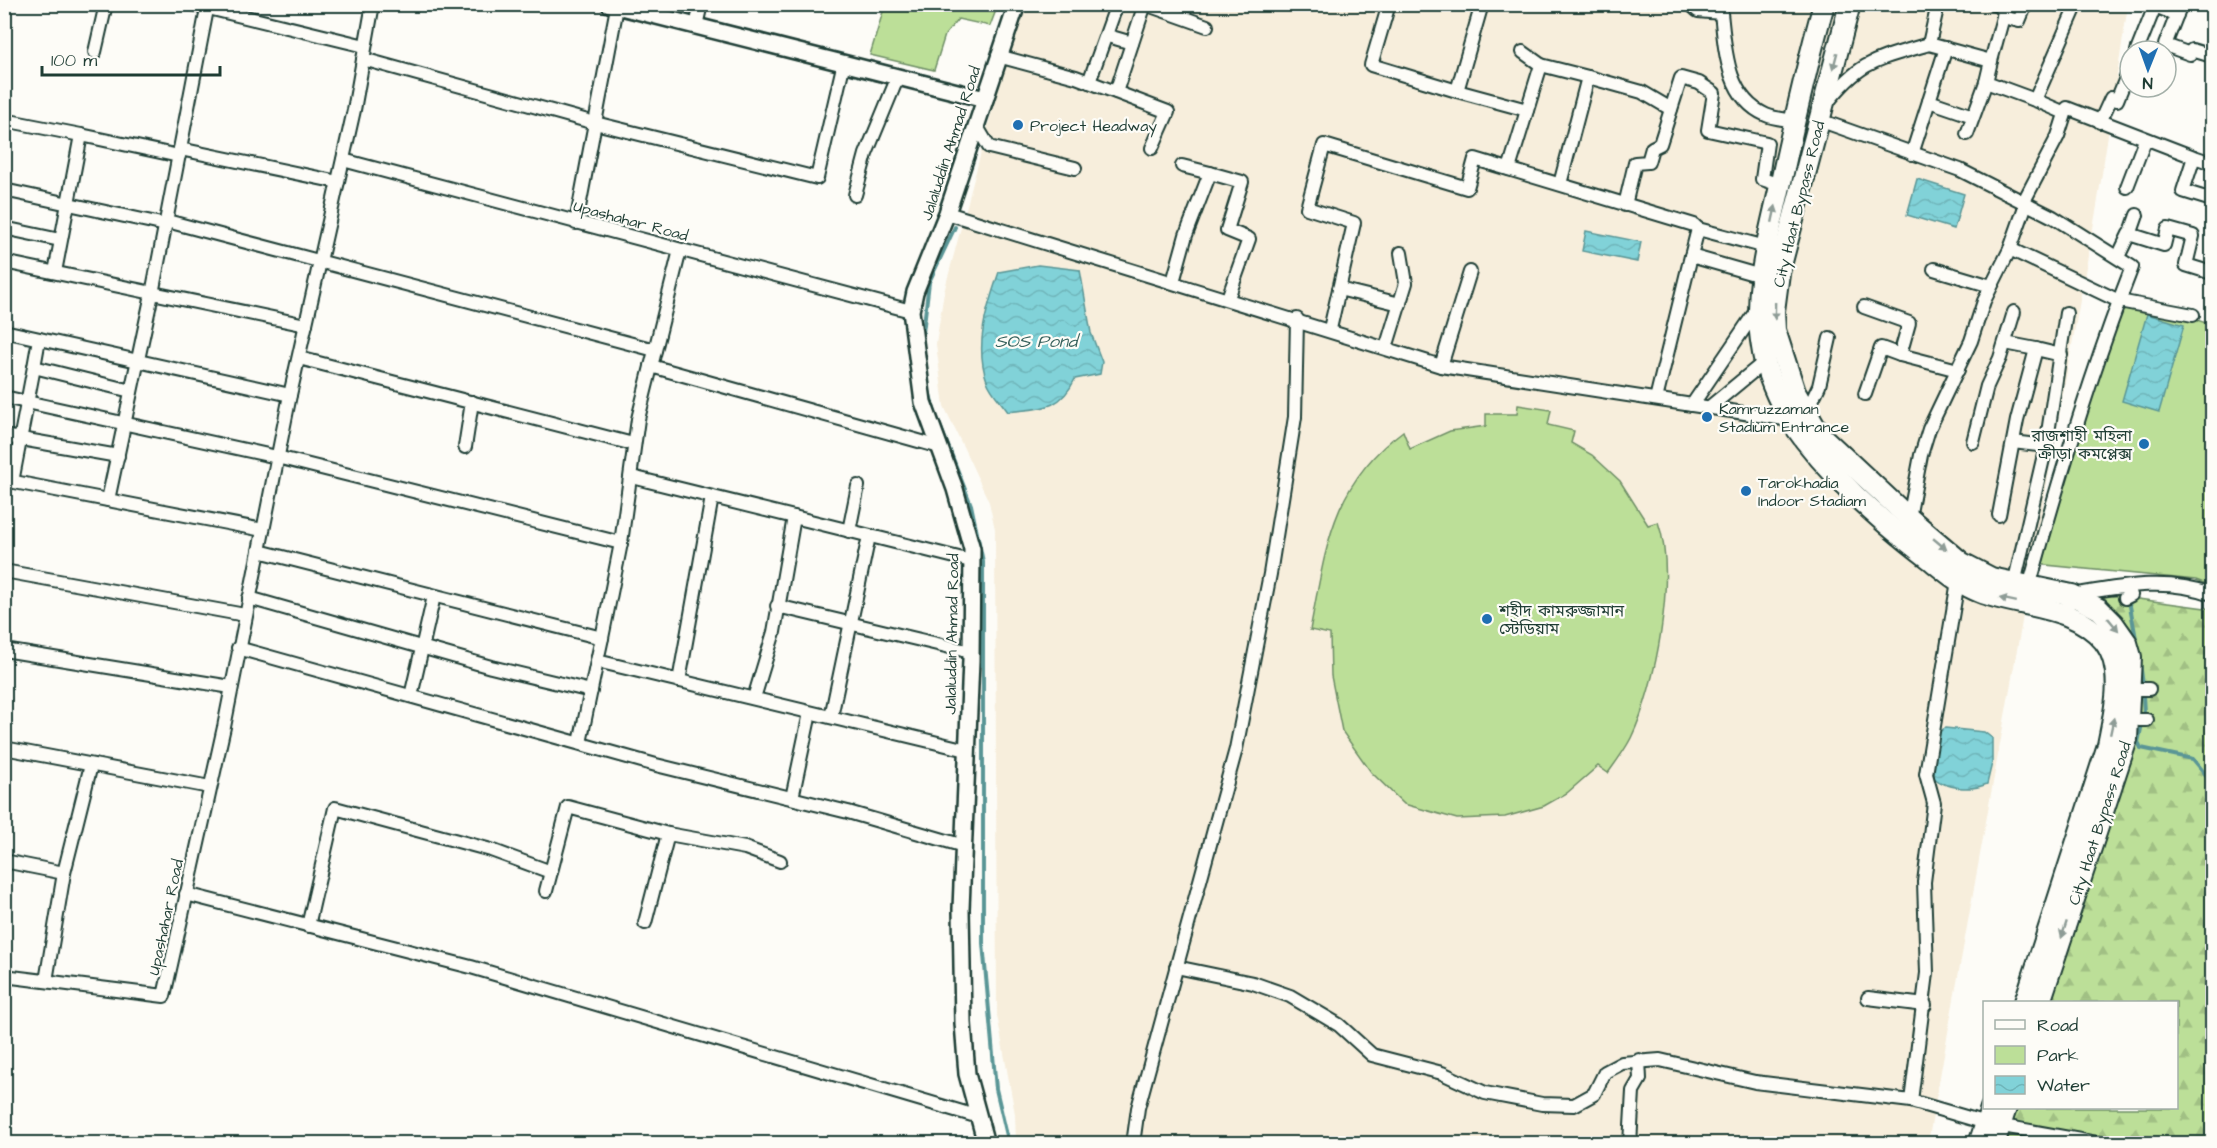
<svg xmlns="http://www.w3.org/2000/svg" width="2217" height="1148" viewBox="0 0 2217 1148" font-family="'Architects Daughter','Noto Sans Bengali',sans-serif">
<defs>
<pattern id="forest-firs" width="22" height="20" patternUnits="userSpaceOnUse" patternTransform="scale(1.5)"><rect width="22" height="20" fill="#bcdf98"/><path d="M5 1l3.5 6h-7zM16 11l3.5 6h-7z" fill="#a1c084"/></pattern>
<pattern id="water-waves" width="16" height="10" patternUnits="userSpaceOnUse" patternTransform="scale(1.5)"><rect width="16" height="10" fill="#81d2d8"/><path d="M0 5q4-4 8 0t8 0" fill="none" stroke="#6fb5ba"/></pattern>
</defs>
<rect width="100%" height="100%" fill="#fdfcf7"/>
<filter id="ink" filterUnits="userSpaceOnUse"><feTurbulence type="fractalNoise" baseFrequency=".0167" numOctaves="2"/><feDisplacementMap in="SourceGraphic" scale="12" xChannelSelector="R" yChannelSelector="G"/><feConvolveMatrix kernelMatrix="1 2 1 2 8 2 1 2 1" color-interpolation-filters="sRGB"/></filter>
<g filter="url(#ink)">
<path fill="#f7eedc" d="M 1020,5 L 2128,5 L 2097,206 L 1928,1143 L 1016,1143 L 1015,1114 L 997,1015 L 995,529 L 989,502 L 944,406 L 936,344 L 944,292 Z"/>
<g fill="#bcdf98" stroke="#6e8e66" stroke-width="1.5">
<path d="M 885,5 L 885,4 L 998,5 L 990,26 L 958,19 L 945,35 L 934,70 L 870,55 Z"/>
<path d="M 2123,295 L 2212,325 L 2212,586 L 2196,580 L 2036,564 Z"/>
<path d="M 1518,405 L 1551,410 L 1548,425 L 1574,431 L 1571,443 L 1592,455 L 1620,481 L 1648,525 L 1658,522 C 1677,576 1656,687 1631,738 C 1625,750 1616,762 1608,773 L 1598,766 L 1567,793 L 1544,806 L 1505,817 L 1457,819 L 1404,804 L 1371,772 L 1342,731 L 1331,676 L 1330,634 L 1310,630 C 1326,549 1331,484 1403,431 L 1410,449 L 1450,431 L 1486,426 L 1486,414 L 1517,414 Z"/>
</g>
<path fill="url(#forest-firs)" stroke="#6e8e66" stroke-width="1.5" d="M 2101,594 L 2212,609 L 2212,1143 L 1997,1144 L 2011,1108 L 2176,1108 L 2176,1002 L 2049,1002 L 2127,767 L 2134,632 Z"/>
<g fill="url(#water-waves)" stroke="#5a9696" stroke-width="1.5">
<path d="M 1917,179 L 1964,194 L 1954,229 L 1907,215 Z"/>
<path d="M 1586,231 L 1641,242 L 1637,262 L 1582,251 Z"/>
<path d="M 1038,265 L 1080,270 L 1091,333 L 1102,362 L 1100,374 L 1075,379 C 1060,411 1040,408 1008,412 C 1002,403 991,392 987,381 C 974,345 987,307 999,272 Z"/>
<path d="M 2147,314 L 2184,325 L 2159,412 L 2122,401 Z"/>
<path d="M 1945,728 L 1984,732 L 1992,738 L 1992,763 L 1987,784 C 1971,791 1947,789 1934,778 L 1936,734 Z"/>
</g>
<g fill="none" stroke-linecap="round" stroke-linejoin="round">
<g stroke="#5a9696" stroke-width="4">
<path d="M 922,341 L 929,282 L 955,227"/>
<path d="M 928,387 L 934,410 L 971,505 L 983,562 L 983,943 L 996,1089 L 1009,1144"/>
<path d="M 2130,606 L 2137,644"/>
<path d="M 2140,663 L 2143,685"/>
<path d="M 2143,695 L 2144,713"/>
<path d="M 2142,724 L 2138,742 L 2141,748 L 2193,759 L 2212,782"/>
</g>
<g stroke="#1f3d34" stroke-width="16">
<g id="minor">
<path d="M 192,4 L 365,46"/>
<path d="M 1389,4 L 1371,65 L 1457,91 L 1482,4"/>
<path d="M 1690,4 L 1698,11 L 1721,13"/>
<path d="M 1720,4 C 1725,43 1724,97 1766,115 C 1775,119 1785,119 1794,121"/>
<path d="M 1938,4 L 1929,44 L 1991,61 L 1986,82 L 2035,100"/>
<path d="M 1993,4 L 2004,8 L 2003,18"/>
<path d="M 2181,4 L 2165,45 L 2190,54 L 2192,50 L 2212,56"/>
<path d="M 696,26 L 701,4"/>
<path d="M 1108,36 L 1132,43"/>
<path d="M 1946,48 L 1929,101 L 1973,116"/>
<path d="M 2137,51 L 2155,6 L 2177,15"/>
<path d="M 95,52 L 106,4"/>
<path d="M 998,56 L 1076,77 L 1168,112 L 1152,148"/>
<path d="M 363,59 L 595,123 L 817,178 L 844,62"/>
<path d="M 1991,61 L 2003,17 L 2019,21 L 2026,4"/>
<path d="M 1541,65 L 1588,77"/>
<path d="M 1089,82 L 1117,4"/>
<path d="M 1457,91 L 1527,110"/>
<path d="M 1116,92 L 1145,4 L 1207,26"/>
<path d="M 1827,103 C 1862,59 1877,60 1929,44"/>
<path d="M 2065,113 L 2035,100 L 2077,4"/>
<path d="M 4,120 L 81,135"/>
<path d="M 1819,120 L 1960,170 L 2053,217 L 2132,267 C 2091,372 2059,478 2029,587"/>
<path d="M 2100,122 L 2111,98 L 2117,100 L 2130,68"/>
<path d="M 976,125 L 989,147 L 1075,168"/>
<path d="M 1967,134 L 1986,82"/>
<path d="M 180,149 L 338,182"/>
<path d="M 1912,154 L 1929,101"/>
<path d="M 343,160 L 911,311"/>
<path d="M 2212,163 L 2194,157 L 2183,191 L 2212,200"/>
<path d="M 1509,169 L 1541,65 L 1523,52"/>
<path d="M 1210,173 L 1242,182 L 1227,230 L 1249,239 L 1228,298"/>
<path d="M 1560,184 L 1588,77 L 1642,92 L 1671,109"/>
<path d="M 2127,187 L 2145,140"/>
<path d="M 4,190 L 166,225"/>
<path d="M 855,195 L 866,154 L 897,79"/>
<path d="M 2023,203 L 2058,136 L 2067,108 L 2194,157"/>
<path d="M 1625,205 L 1635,163 L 1648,162 L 1652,148 L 1660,144 L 1681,78 L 1699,83 L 1714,93 L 1708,130 L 1767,143 L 1762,179 L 1780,185"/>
<path d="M 947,213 L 1441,366 L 1692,405"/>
<path d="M 167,221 L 655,350"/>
<path d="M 576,223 L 617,7"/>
<path d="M 4,228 L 60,240"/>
<path d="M 2130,235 L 2137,215"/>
<path d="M 2010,249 L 2026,204"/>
<path d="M 2118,257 L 2129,234 L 2164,245 L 2168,229 L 2193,236 L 2186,265 L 2212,273"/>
<path d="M 4,262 L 306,325"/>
<path d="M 1934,269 L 1991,286"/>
<path d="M 55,272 L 81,135 L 179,156"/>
<path d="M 1761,276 L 1691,256 L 1698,229 L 1766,247"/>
<path d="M 1173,282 L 1186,235 L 1210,173 L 1182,166"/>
<path d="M 1339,289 L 1400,304"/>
<path d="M 1864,307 L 1909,323 L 1900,355 L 1958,370"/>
<path d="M 1758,308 L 1692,405 L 1790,420"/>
<path d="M 1330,329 L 1354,223 L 1307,208 L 1324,145 L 1467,188 L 1475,159 L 1694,225 L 1698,229"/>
<path d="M 4,331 L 290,395"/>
<path d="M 39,339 L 34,367 L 131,391"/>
<path d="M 2005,343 L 2036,349"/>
<path d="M 1386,348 L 1406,283 L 1401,253"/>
<path d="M 299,358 L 633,444"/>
<path d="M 651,366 L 940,447"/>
<path d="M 1441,366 L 1470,272"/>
<path d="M 1865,394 L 1881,348 L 1900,355"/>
<path d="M 4,397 L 277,457 L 621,543"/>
<path d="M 1656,399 L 1691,256"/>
<path d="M 1711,406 L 1768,359"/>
<path d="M 1806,413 L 1819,386 L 1830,338"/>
<path d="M 4,436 L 118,456"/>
<path d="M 1973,442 L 1987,386 L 2000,358 L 2014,312"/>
<path d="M 2013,442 L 2046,446"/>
<path d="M 465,447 L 472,402"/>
<path d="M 632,477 L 794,517"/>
<path d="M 4,480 L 263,530"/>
<path d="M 12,482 L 34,367"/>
<path d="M 108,500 L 152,294 L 208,4"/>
<path d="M 1999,515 L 2017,420 L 2036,349 L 2061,355"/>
<path d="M 1909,518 L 1921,455 L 1929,429 L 1971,341 L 1984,301 L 2010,249 L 2119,301 L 2193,315"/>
<path d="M 849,531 L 858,486"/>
<path d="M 259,551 L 602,638 L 597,661 L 967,750"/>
<path d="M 4,571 L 245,615"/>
<path d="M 2014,584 L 2046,446 L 2066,313"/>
<path d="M 249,598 L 491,667 L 591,691"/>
<path d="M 2125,598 L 2131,595"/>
<path d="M 777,606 L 971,652"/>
<path d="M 2065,614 L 2072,595 C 2120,587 2165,577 2212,594"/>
<path d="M 602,638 L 621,543 L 638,419 L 680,250"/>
<path d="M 238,648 L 656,765 L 848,812 L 964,846"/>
<path d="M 4,650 L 231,687"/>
<path d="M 679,681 L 712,497"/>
<path d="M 2139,689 L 2149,689"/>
<path d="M 411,696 L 434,596"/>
<path d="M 754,698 L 774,632 L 794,517 L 971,561"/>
<path d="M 831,717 L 869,536"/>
<path d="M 2139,720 L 2147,720"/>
<path d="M 580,743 L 597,661"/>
<path d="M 4,748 L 210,787"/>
<path d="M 792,798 L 810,713"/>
<path d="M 668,834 L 745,848 L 780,861"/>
<path d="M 4,861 L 64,873"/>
<path d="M 546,891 L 568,807 L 668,834 L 645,923"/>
<path d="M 186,894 L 471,967 L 979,1117"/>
<path d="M 308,926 L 335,808 L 491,850 L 551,872"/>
<path d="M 1176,967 L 1253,983 L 1290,996 L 1339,1025 L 1372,1055 L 1442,1073 L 1485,1093 L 1542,1104 L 1574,1105 L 1594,1094 L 1605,1072 L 1622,1063 L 1660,1060 L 1755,1082 L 1911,1101 L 1986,1123 L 2103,1144"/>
<path d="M 4,976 L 164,996 L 224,727 L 290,395 L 354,110 L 373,4"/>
<path d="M 46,981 L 64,873 L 91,765"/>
<path d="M 1868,998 L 1925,1005"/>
<path d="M 1911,1101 L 1927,973 L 1924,882 L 1934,803 L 1926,774 L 1958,581"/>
<path d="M 1133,1144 L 1138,1108 L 1236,749 L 1270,574 L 1295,417 L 1297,319"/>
<path d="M 1630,1144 L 1633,1091 L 1640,1079 L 1639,1060"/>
</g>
</g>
<g stroke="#1f3d34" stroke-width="20">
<g id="tertiary">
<path d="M 609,4 L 985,99"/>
<path d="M 986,1144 L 967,1074 L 963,1023 L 961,909 L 971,660 L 972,549 L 955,489 L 923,402 L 911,311 L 915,292 L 947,213 L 1017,4"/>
</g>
</g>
<g stroke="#1f3d34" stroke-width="24">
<g id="primary">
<path d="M 1824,4 C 1807,63 1794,122 1781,182 C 1769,236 1752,291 1762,347 C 1765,371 1778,401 1791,421 C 1828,475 1878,519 1930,559 C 1945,571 1961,585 1980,592 C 2021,608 2073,604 2104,641 C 2126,669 2114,714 2108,745 L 2025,1002"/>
<path d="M 1850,4 L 1779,273 L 1774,311 L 1775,330 L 1795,392 L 1819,434 L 1909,518 L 1962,563 L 1991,578 L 2072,595 L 2099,609 L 2113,623 L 2127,643 L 2131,657 L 2127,739 L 2040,1002"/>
<path d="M 1979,1144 L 1991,1108"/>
<path d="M 1994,1144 L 2006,1108"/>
</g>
</g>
<use href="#minor" stroke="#fdfcf7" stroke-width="12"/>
<use href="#tertiary" stroke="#fdfcf7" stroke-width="15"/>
<use href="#primary" stroke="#fdfcf7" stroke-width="20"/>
</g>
<defs><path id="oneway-solid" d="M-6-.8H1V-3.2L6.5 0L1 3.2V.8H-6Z" transform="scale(1.5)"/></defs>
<g fill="#8e9c96">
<use href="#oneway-solid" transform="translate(1835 61) rotate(105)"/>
<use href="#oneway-solid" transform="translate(1774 214) rotate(-78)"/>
<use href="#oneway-solid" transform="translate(1775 311) rotate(91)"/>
<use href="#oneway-solid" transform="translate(1940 544) rotate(40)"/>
<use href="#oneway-solid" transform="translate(2008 600) rotate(-168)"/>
<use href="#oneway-solid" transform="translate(2113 624) rotate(50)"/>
<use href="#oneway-solid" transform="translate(2112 726) rotate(-78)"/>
<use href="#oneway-solid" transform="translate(2064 930) rotate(108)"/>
</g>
</g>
<g fill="#1f6fb2" stroke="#fdfcf7" stroke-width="2">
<circle cx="1018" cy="125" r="6"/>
<circle cx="1707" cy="417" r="6"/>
<circle cx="2144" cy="444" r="6"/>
<circle cx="1746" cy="491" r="6"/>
<circle cx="1487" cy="619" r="6"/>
</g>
<g text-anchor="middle" stroke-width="4.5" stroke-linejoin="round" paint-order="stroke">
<g font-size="16" fill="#1f3d34" stroke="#fdfcf7" text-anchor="start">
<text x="1030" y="131">Project Headway</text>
<text x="1719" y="414">Kamruzzaman<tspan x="1719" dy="18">Stadium Entrance</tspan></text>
<text x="2132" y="441" text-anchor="end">রাজশাহী মহিলা<tspan x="2132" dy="18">ক্রীড়া কমপ্লেক্স</tspan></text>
<text x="1758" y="488">Tarokhadia<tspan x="1758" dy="18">Indoor Stadiam</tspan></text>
<text x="1499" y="616">শহীদ কামরুজ্জামান<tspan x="1499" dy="18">স্টেডিয়াম</tspan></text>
</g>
<g font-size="16" fill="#1f3d34" stroke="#fdfcf7">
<text transform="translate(950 143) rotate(-72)" y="6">Jalaluddin Ahmad Road</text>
<text transform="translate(1798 204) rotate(-76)" y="6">City Haat Bypass Road</text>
<text transform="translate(631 220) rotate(15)" y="6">Upashahar Road</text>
<text transform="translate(951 634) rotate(-89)" y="6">Jalaluddin Ahmad Road</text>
<text transform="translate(2099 823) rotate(-72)" y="6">City Haat Bypass Road</text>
<text transform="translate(165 917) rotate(-78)" y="6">Upashahar Road</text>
</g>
<g font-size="18" font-style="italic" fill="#38625d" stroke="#fdfcf7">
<text x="1036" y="347">SOS Pond</text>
</g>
</g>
<rect width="2217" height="1148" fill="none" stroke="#fdfcf7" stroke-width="24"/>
<rect x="12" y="12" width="2193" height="1124" fill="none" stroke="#1f3d34" stroke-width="2" filter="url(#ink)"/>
<rect x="1983" y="1001" width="195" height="108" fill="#fdfcf7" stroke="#a4b0a9" stroke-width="1.5"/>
<rect x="1995" y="1020" width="30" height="9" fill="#fdfcf7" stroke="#a4b0a9" stroke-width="1.5"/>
<text x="2037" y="1031" font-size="18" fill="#1f3d34">Road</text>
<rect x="1995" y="1046" width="30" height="18" fill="#bcdf98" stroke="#a4b0a9" stroke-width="1.5"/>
<text x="2037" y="1061" font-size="18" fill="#1f3d34">Park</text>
<rect x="1995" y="1076" width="30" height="18" fill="url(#water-waves)" stroke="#a4b0a9" stroke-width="1.5"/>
<text x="2037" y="1091" font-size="18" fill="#1f3d34">Water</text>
<g transform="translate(2148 69) rotate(181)"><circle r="28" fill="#fdfcf7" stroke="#a4b0a9" stroke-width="1.5"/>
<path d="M0-4.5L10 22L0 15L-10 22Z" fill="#1f6fb2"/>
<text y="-9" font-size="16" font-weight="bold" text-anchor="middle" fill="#1f3d34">N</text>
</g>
<path d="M42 66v9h178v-9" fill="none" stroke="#1f3d34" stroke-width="3"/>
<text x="51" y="66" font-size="18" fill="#1f3d34" stroke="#fdfcf7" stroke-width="4.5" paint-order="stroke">100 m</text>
</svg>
